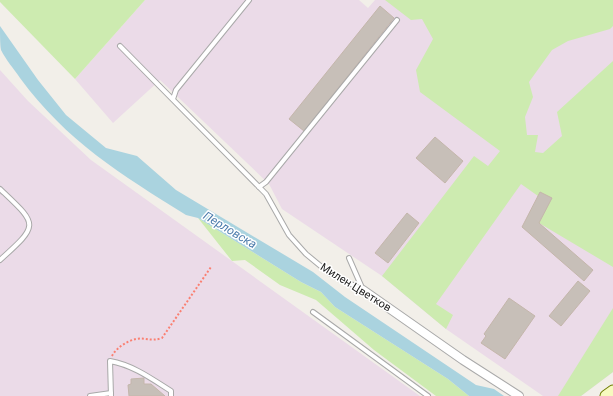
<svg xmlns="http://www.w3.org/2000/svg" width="613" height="396" viewBox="0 0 613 396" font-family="Roboto,sans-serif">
<rect width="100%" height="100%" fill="#f2efe9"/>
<g fill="#ebdbe8">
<path d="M 145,0 L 359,0 L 368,8 L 375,0 L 613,0 L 613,372 L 581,396 L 543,396 L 446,329 L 382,276 L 282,209 L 269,184 L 160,80 L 113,123 L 75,79 Z"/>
<path d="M 0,70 L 28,101 L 91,160 L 420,396 L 0,396 Z"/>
</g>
<g fill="#cdebb0">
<path d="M 0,0 L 145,0 L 75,79 L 0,2 Z"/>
<path d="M 385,0 L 613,0 L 613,26 L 610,29 L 568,41 L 552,50 L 529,82 L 533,97 L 525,117 L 527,135 L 538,135 L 535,152 L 543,153 L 562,136 L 557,112 L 613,61 L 613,267 L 539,223 L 538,196 L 521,184 L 436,304 L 453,315 L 446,329 L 382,276 L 474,156 L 488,166 L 500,151 L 420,92 L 416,70 L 433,39 L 422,19 L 411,20 Z"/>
<path d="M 198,218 L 301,282 L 321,292 L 335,307 L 448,379 L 469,396 L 436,396 L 374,350 L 316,300 L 280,285 L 245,260 L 232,261 Z"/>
<path d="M 613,308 L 613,372 L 581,396 L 558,396 Z"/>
</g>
<path fill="#aad3df" d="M 0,26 L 38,80 L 66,115 L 106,148 L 137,156 L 176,190 L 313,272 L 345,297 L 476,385 L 494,389 L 504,396 L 469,396 L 448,379 L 335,307 L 321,292 L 301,282 L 198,218 L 186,215 C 122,175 66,141 20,78 C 14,69 6,60 1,50 C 0,45 0,33 0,26 Z"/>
<g fill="#c7bfb8" stroke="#c4b6ab">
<path d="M 380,6 L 394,18 L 304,131 L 289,119 Z"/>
<path d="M 435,137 L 463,161 L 445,183 L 416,158 Z"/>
<path d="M 540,192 L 552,198 L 539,223 L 593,270 L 584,281 L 522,227 Z"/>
<path d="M 407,213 L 419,223 L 388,263 L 375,253 Z"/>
<path d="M 578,281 L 590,291 L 561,326 L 549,316 Z"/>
<path d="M 509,298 L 535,316 L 505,359 L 481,343 L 486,336 L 484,334 Z"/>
<path d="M 144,378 L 144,384 L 151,384 L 165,396 L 129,396 L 128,385 L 131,384 L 131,379 Z"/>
</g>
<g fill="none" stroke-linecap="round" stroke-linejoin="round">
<g stroke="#a9a9a9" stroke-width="6">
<g id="lane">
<path d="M 120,46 L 266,194 L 289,235 L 306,254 L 329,273 L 363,290"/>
<path d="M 173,99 L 176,90 L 249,0"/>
<path d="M 259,187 L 266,182 L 397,20"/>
<path d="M 0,189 C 38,225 40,224 0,260"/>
<path d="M 349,258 L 363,290"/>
<path d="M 313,312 L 428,396"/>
<path d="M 90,396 L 111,393"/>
<path d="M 111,396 L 110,361 C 133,365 152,379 171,391 L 171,396"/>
</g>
</g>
<g stroke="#a9a9a9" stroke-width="10">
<path id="street" d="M 363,290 L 463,360 L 519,396"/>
</g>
<g stroke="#707d05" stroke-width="13">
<path id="secondary" d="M 606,396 L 613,391"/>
</g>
<path stroke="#fa8072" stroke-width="2" stroke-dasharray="2 2" stroke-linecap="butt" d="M 112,356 C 116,348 127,341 136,339 C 145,337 151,342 162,338 L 211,267"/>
<use href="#lane" stroke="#fff" stroke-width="4"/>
<use href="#street" stroke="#fff" stroke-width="8"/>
<use href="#secondary" stroke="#f7fabf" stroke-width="11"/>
</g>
<g text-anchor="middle" stroke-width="3" stroke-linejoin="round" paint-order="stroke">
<g font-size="11" fill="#222" stroke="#fff">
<text transform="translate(356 287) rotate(32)" y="4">Милен Цветков</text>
</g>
<g font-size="12" font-style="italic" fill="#4a7aab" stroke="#fff">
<text transform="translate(230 230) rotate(31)" y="4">Перловска</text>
</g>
</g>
</svg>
